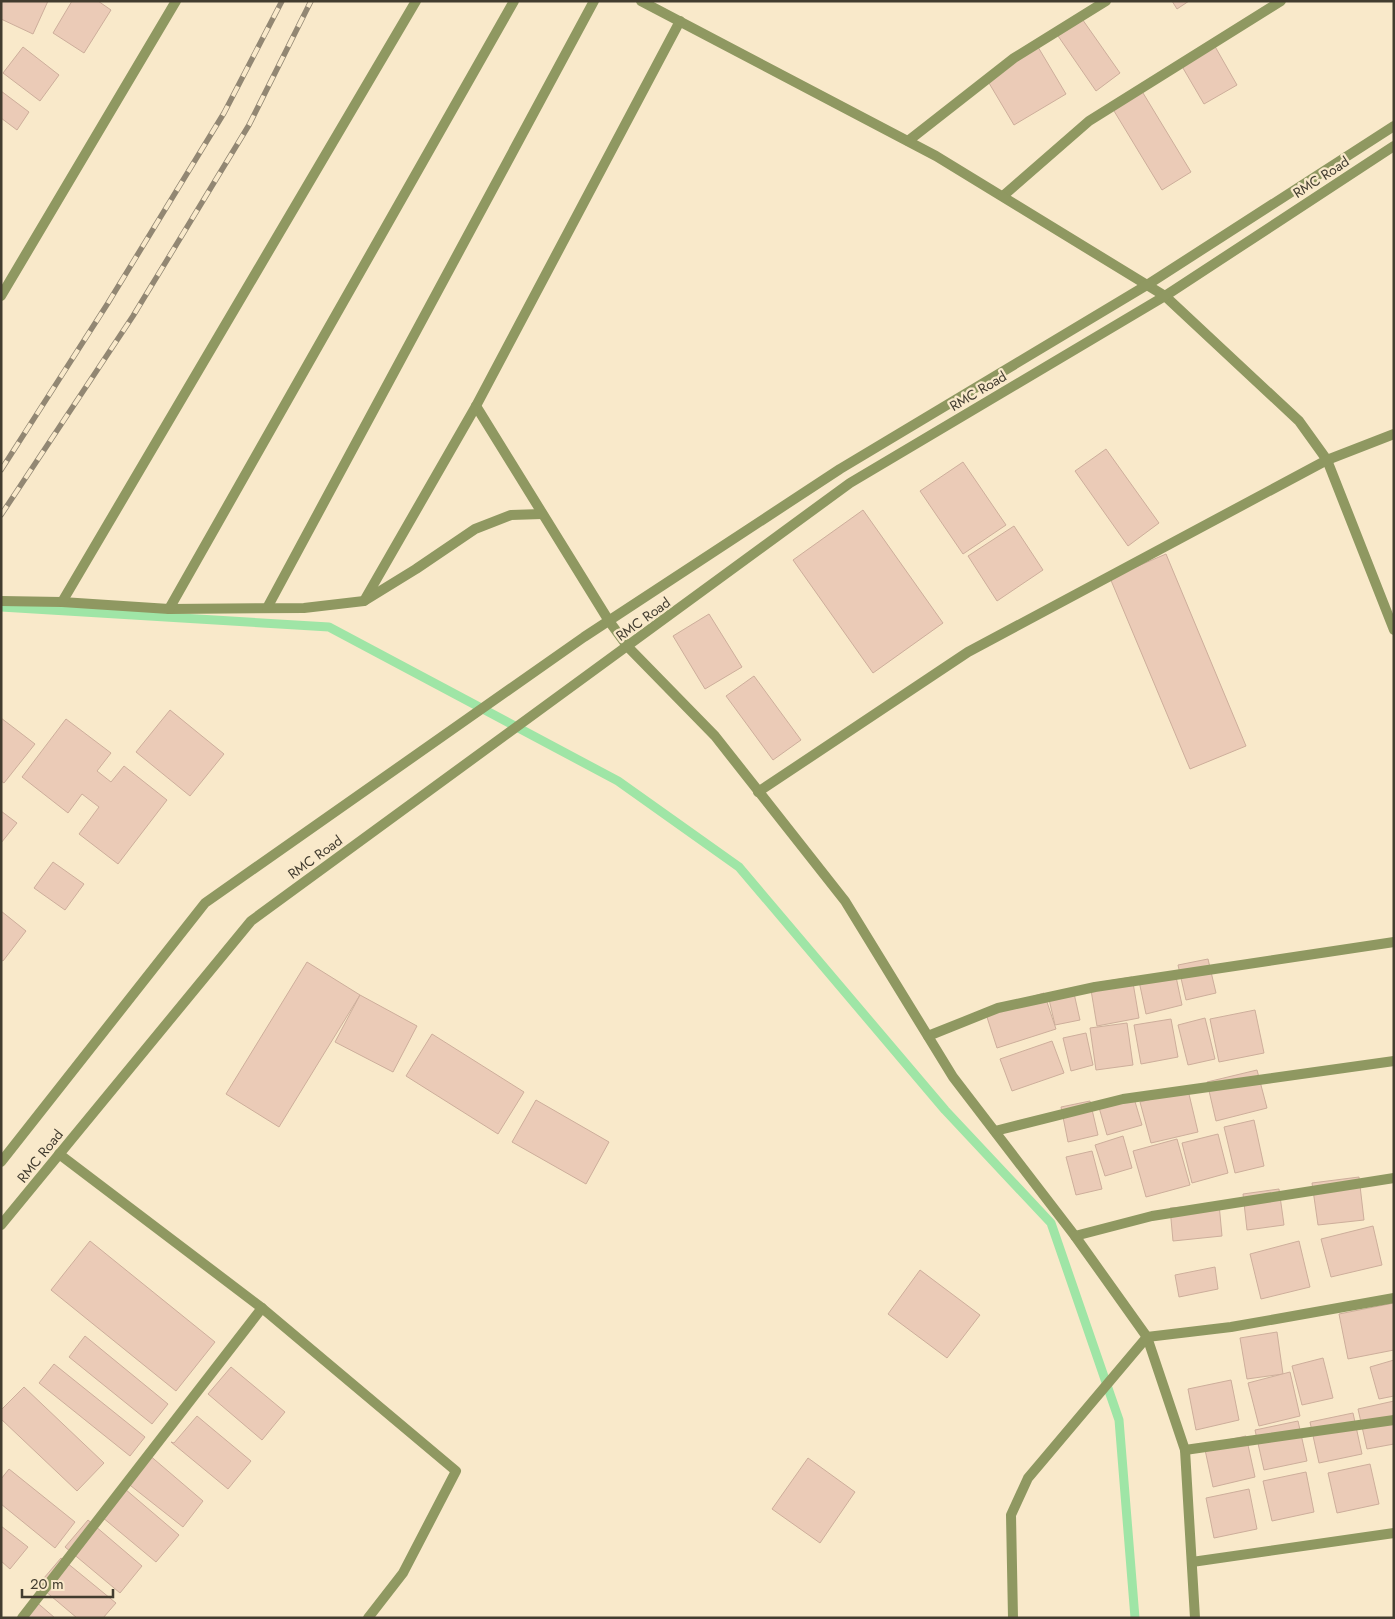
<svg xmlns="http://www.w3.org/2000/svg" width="1395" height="1619" viewBox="0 0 1395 1619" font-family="Jost,sans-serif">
<rect width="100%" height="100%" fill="#f9e9ca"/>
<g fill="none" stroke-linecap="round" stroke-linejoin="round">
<path stroke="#9fe5a6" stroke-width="9" d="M 1,607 L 329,627 L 618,781 L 739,867 L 945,1110 L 1051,1223 L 1119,1420 L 1135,1618"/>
</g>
<g fill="#ebcbb7" stroke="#cdae9b">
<path d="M 1,1 L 48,1 L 33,34 L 1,19 Z"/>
<path d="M 72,1 L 98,1 L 111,10 L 84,53 L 53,33 Z"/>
<path d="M 1172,1 L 1189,1 L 1177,9 Z"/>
<path d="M 1080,16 L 1120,73 L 1096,91 L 1056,33 Z"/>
<path d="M 1213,43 L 1237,85 L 1204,104 L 1180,63 Z"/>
<path d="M 23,47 L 59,75 L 40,101 L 3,73 Z"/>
<path d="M 1038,47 L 1066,94 L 1014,125 L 986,78 Z"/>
<path d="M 1140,88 L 1191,172 L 1162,190 L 1111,106 Z"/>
<path d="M 1,91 L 29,112 L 17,130 L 1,118 Z"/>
<path d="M 1106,449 L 1159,523 L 1128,546 L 1075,471 Z"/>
<path d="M 963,462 L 1006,525 L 963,554 L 920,491 Z"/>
<path d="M 863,510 L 943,623 L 873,673 L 793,560 Z"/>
<path d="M 1014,526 L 1043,570 L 997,601 L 968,556 Z"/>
<path d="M 1166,554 L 1246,746 L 1190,769 L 1110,578 Z"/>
<path d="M 709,614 L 742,667 L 705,689 L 673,636 Z"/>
<path d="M 754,676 L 801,740 L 773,760 L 726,696 Z"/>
<path d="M 170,710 L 224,754 L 190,796 L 136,752 Z"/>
<path d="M 1,718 L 35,744 L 4,783 L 1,781 Z"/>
<path d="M 66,719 L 111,753 L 97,771 L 111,782 L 124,766 L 167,800 L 118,864 L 79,834 L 99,807 L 82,794 L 68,813 L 22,777 Z"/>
<path d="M 1,811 L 17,823 L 1,843 Z"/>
<path d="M 53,862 L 84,884 L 65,910 L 34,888 Z"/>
<path d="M 1,911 L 26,931 L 3,961 L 1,960 Z"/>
<path d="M 1208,959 L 1216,993 L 1186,1000 L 1178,965 Z"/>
<path d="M 307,962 L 360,995 L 279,1127 L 226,1094 Z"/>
<path d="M 1175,972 L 1182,1005 L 1146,1014 L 1139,981 Z"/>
<path d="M 1132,977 L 1139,1018 L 1097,1026 L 1090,984 Z"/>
<path d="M 1073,989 L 1080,1020 L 1055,1025 L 1048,995 Z"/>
<path d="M 1044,993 L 1056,1029 L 997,1048 L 985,1011 Z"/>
<path d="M 360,995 L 417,1026 L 393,1072 L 335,1042 Z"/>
<path d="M 1255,1010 L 1264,1053 L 1219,1062 L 1210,1019 Z"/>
<path d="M 1205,1018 L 1215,1059 L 1188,1065 L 1178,1025 Z"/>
<path d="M 1171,1019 L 1178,1057 L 1141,1064 L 1134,1025 Z"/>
<path d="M 1127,1023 L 1133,1065 L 1096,1070 L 1090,1028 Z"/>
<path d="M 1086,1033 L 1093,1065 L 1071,1071 L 1063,1038 Z"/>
<path d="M 432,1034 L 524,1092 L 498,1134 L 406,1076 Z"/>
<path d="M 1052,1041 L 1064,1073 L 1012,1091 L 1000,1059 Z"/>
<path d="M 1257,1070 L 1267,1108 L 1216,1121 L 1207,1082 Z"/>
<path d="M 1188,1090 L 1198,1132 L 1151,1143 L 1140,1102 Z"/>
<path d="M 1133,1095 L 1142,1125 L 1107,1135 L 1098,1104 Z"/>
<path d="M 536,1100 L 609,1142 L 586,1184 L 512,1142 Z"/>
<path d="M 1090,1101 L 1098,1135 L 1068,1142 L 1061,1107 Z"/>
<path d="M 1254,1120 L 1264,1166 L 1235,1173 L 1224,1127 Z"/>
<path d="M 1218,1134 L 1228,1173 L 1192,1183 L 1182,1143 Z"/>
<path d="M 1123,1136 L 1132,1168 L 1105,1176 L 1095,1145 Z"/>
<path d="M 1177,1139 L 1190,1185 L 1146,1197 L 1133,1151 Z"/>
<path d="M 1092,1151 L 1102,1189 L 1076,1195 L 1066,1157 Z"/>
<path d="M 1359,1177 L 1364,1220 L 1318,1225 L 1312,1183 Z"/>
<path d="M 1279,1189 L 1284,1225 L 1247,1230 L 1243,1194 Z"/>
<path d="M 1219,1204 L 1222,1236 L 1173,1241 L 1170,1208 Z"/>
<path d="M 1373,1226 L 1382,1265 L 1331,1277 L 1321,1239 Z"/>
<path d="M 90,1241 L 215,1342 L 176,1391 L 51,1290 Z"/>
<path d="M 1299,1241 L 1310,1287 L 1261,1299 L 1250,1254 Z"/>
<path d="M 1215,1267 L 1218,1289 L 1179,1297 L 1175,1275 Z"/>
<path d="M 920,1270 L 980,1315 L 947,1358 L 888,1314 Z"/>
<path d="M 1394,1303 L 1394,1350 L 1348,1359 L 1339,1314 Z"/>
<path d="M 1277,1332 L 1283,1374 L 1247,1379 L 1240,1338 Z"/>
<path d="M 85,1336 L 168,1404 L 152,1424 L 69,1357 Z"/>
<path d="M 1323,1358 L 1333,1398 L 1302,1405 L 1292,1366 Z"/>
<path d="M 1394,1360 L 1394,1396 L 1379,1399 L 1370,1367 Z"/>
<path d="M 54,1364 L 145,1437 L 130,1456 L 39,1383 Z"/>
<path d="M 231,1367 L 285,1412 L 262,1440 L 208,1394 Z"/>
<path d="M 1290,1372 L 1300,1416 L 1259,1426 L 1248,1383 Z"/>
<path d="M 1231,1380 L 1239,1420 L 1196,1430 L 1188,1389 Z"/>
<path d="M 24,1387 L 104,1463 L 77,1491 L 1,1419 L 1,1410 Z"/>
<path d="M 1394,1401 L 1394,1444 L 1367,1449 L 1358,1409 Z"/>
<path d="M 1353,1413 L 1362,1454 L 1319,1463 L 1310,1422 Z"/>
<path d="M 197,1416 L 251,1461 L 228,1489 L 171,1442 L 174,1443 Z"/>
<path d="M 1298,1421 L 1307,1461 L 1264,1470 L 1255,1430 Z"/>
<path d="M 1246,1436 L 1255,1477 L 1213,1487 L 1204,1445 Z"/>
<path d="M 148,1454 L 203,1501 L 183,1527 L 126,1482 Z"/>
<path d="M 808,1458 L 855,1492 L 820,1543 L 772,1509 Z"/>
<path d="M 1370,1464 L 1379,1504 L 1337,1513 L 1328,1473 Z"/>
<path d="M 9,1469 L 75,1522 L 55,1548 L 1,1504 L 1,1479 Z"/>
<path d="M 1306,1472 L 1314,1512 L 1272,1521 L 1263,1481 Z"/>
<path d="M 125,1489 L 179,1535 L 156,1562 L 102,1517 Z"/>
<path d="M 1249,1489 L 1257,1529 L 1214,1538 L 1206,1498 Z"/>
<path d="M 88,1520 L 142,1566 L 120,1593 L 65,1547 Z"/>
<path d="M 1,1526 L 28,1547 L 10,1569 L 1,1561 Z"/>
<path d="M 61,1558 L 116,1603 L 103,1618 L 77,1618 L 38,1585 Z"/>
<path d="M 34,1600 L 55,1618 L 19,1618 Z"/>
</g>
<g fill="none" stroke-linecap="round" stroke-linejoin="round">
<g stroke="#8f9861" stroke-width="10">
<path d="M 908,141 L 1014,58 L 1106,1"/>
<path d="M 1003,196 L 1089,121 L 1281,1"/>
<path d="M 1,296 L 176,1"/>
<path d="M 1165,296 L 1299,421 L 1327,460 L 1394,630"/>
<path d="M 476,406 L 609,621 L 628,647 L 715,736 L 845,901 L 953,1077 L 1075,1236 L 1147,1337 L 1185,1450 L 1195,1618"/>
<path d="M 1,601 L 62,602 L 169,609 L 304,608 L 364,601 L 416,569 L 475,529 L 511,515 L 542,514"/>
<path d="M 364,601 L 476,406 L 680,21"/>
<path d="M 62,602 L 416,1"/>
<path d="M 267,608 L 594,1"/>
<path d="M 758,792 L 968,652 L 1327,460 L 1394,434"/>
<path d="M 928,1036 L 998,1008 L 1095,987 L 1394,942"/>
<path d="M 995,1131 L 1123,1099 L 1394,1061"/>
<path d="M 59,1154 L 262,1308 L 456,1471 L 403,1573 L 368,1618"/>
<path d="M 1075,1236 L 1152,1216 L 1394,1178"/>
<path d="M 1185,1450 L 1394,1420"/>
<path d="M 1192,1562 L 1394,1533"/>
<path d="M 22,1618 L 262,1308"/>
<path d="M 1013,1618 L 1011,1515 L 1028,1478 L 1147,1337 L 1231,1327 L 1394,1298"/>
</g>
<g stroke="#8f9861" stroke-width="10">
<path d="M 641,1 L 936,156 L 1165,296"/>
<path d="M 169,609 L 514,1"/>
<path d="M 1,1162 L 205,903 L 584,637 L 840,469 L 1147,285 L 1394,126"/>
<path d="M 1,1225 L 251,921 L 850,483 L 1165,296 L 1394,146"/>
</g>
<g stroke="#928773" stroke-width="5.5">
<g id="rail">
<path d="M 1,470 L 108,303 L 224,113 L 282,1"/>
<path d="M 1,515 L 133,316 L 249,125 L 311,1"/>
</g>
</g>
<use href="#rail" stroke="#f9e9ca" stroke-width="4" stroke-dasharray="11" stroke-linecap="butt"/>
</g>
<g text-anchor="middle" stroke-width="4.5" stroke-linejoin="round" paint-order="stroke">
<g font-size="14" fill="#423c2f" stroke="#f9e9ca">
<text transform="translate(1321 177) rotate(-33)" y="5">RMC Road</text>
<text transform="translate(978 391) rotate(-31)" y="5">RMC Road</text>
<text transform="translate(643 619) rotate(-36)" y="5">RMC Road</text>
<text transform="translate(315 857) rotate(-36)" y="5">RMC Road</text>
<text transform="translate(40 1156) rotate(-51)" y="5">RMC Road</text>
</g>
</g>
<rect width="1395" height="1619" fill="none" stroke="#423c2f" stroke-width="5"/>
<path d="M22 1589v8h91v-8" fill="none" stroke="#423c2f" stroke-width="2.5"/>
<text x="30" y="1589" font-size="15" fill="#423c2f" stroke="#f9e9ca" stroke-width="4" paint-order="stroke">20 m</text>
</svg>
